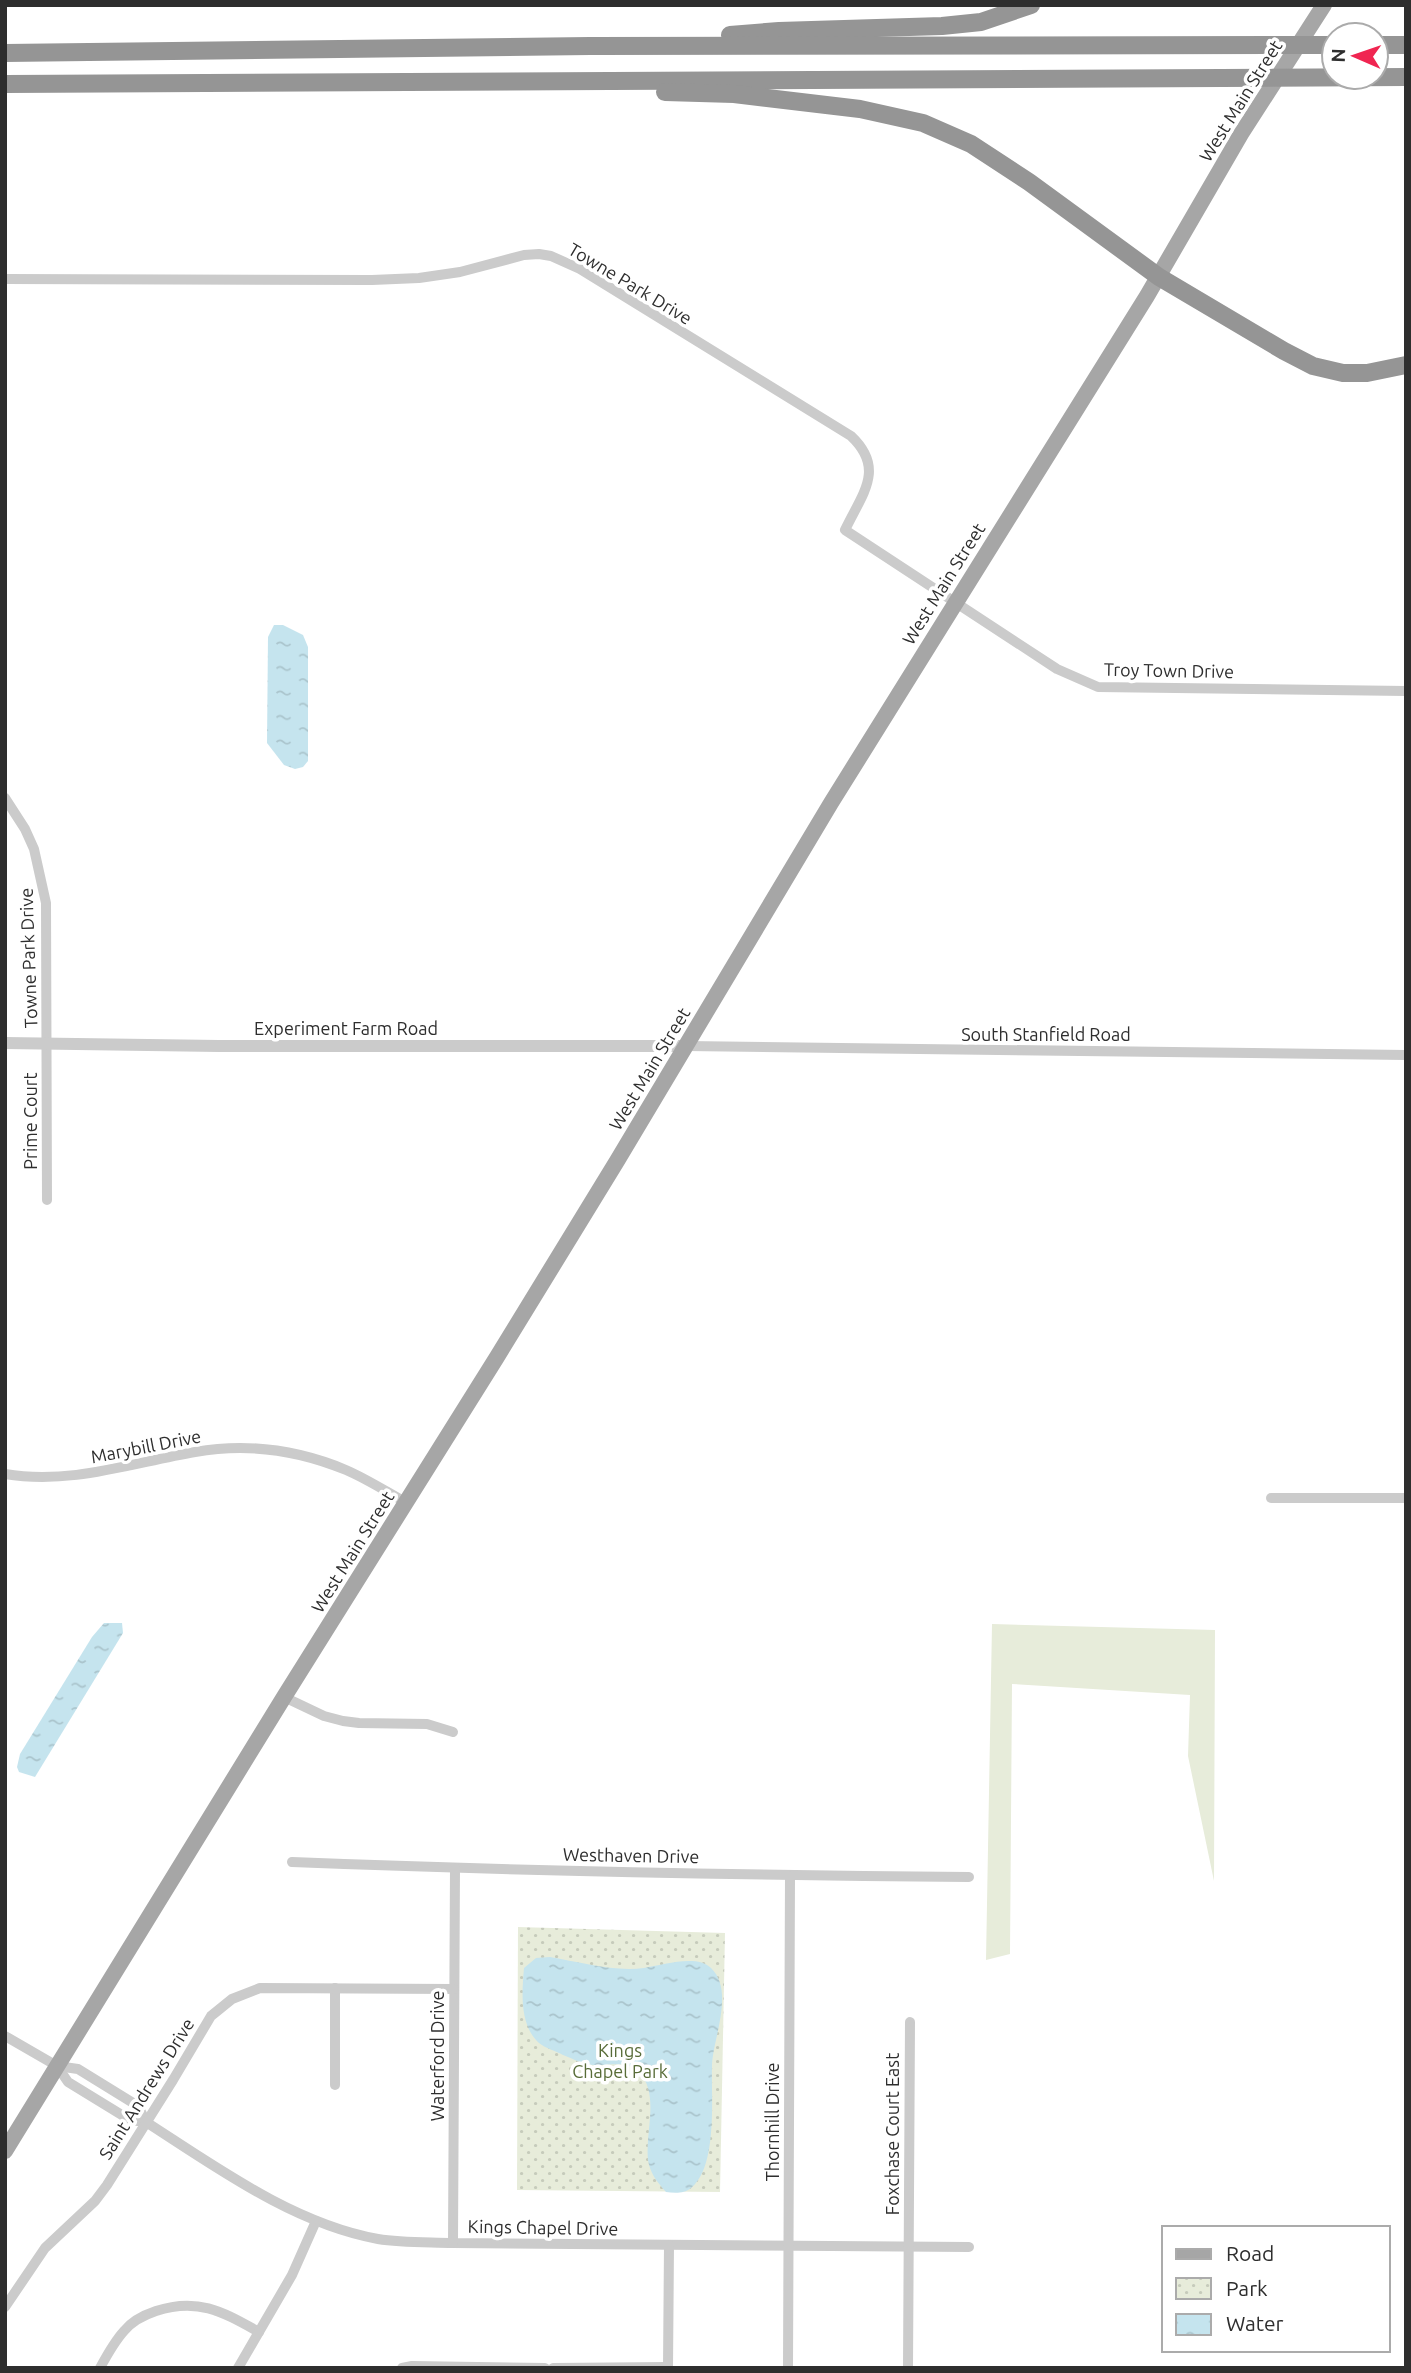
<svg xmlns="http://www.w3.org/2000/svg" width="1411" height="2373" viewBox="0 0 1411 2373" font-family="Ubuntu,sans-serif">
<defs>
<pattern id="park-dots" width="8" height="8" patternUnits="userSpaceOnUse" patternTransform="scale(1.75)"><rect width="8" height="8" fill="#e7ecda"/><path d="M2 2h.1M6 6h.1" fill="none" stroke="#c6cbbb" stroke-width="1.8" stroke-linecap="round"/></pattern>
<pattern id="water-ripples" width="26" height="14" patternUnits="userSpaceOnUse" patternTransform="scale(1.75)"><rect width="26" height="14" fill="#c5e4ee"/><path d="M2 4q2-2 4 0t4 0M15 11q2-2 4 0t4 0" fill="none" stroke="#aac4cc"/></pattern>
</defs>
<rect width="100%" height="100%" fill="#fff"/>
<path fill="#e7ecda" d="M 992,1624 L 1215,1630 L 1214,1881 L 1188,1756 L 1190,1695 L 1012,1684 L 1010,1954 L 986,1960 Z"/>
<path fill="url(#park-dots)" d="M 518,1927 L 725,1933 L 720,2192 L 517,2190 Z"/>
<g fill="url(#water-ripples)">
<path d="M 274,625 L 283,625 L 303,635 L 308,647 L 308,761 L 303,767 L 295,769 L 284,765 L 267,743 L 268,637 Z"/>
<path d="M 104,1623 L 122,1623 L 123,1633 L 35,1777 L 19,1772 L 17,1767 L 20,1754 L 92,1637 Z"/>
<path d="M 550,1957 C 580,1962 614,1972 644,1968 C 663,1965 697,1954 711,1968 C 735,1991 713,2038 712,2065 C 711,2096 718,2167 691,2188 C 684,2194 674,2193 666,2192 C 657,2182 650,2173 648,2160 C 645,2132 660,2094 639,2072 C 629,2060 608,2066 593,2065 C 583,2064 573,2059 563,2055 C 556,2051 545,2048 539,2043 C 519,2025 522,1992 524,1968 L 536,1958 Z"/>
</g>
<g fill="none" stroke-linecap="round" stroke-linejoin="round">
<g stroke="#cbcbcb" stroke-width="10">
<path d="M 5,279 L 372,280 L 419,278 L 460,272 L 524,255 L 539,254 L 551,256 L 580,269 L 851,436 C 886,469 862,494 845,530 L 1057,669 L 1098,687 L 1406,691"/>
<path d="M 5,798 L 25,829 L 34,849 L 46,903 L 47,1200"/>
<path d="M 686,1046 L 1406,1055"/>
<path d="M 5,1474 C 71,1485 131,1463 195,1452 C 246,1443 298,1450 346,1470 C 367,1479 387,1492 407,1503"/>
<path d="M 1271,1498 L 1406,1498"/>
<path d="M 284,1697 L 324,1716 L 343,1721 L 359,1723 L 427,1724 L 453,1732"/>
<path d="M 292,1862 C 517,1871 743,1875 969,1877"/>
<path d="M 5,2036 L 57,2066 L 68,2082 L 130,2120 L 146,2122 C 216,2167 294,2224 378,2239 C 402,2243 428,2242 453,2243 L 969,2247"/>
<path d="M 57,2066 L 78,2069 L 138,2106 L 146,2122"/>
<path d="M 335,2085 L 335,1988"/>
<path d="M 453,2243 L 455,1868"/>
<path d="M 5,2307 L 45,2248 L 95,2201 L 107,2185 L 173,2080 L 211,2016 L 232,1999 L 260,1988 L 454,1989"/>
<path d="M 100,2368 C 107,2355 114,2342 124,2331 C 132,2321 144,2315 156,2311 C 198,2297 223,2312 259,2332"/>
<path d="M 238,2368 L 292,2275 L 316,2221"/>
<path d="M 402,2368 L 412,2366 L 545,2368"/>
<path d="M 553,2368 L 668,2367"/>
<path d="M 668,2368 L 669,2245"/>
<path d="M 788,2368 L 790,1876"/>
<path d="M 908,2368 L 910,2022"/>
</g>
<path stroke="#cbcbcb" stroke-width="12" d="M 5,1043 L 219,1046 L 686,1046"/>
<path stroke="#a6a6a6" stroke-width="16" d="M 5,2151 L 284,1697 L 497,1357 L 617,1161 L 831,803 L 1147,296 L 1241,134 L 1324,5"/>
<g stroke="#959595" stroke-width="18">
<path d="M 730,35 L 779,31 L 942,26 L 981,22 L 1031,5"/>
<path d="M 1376,45 L 1406,45"/>
<path d="M 5,53 L 590,46 L 1334,45"/>
<path d="M 5,84 L 1406,77"/>
<path d="M 665,92 L 734,94 L 860,109 L 923,123 L 971,144 L 1029,182 L 1159,277 L 1284,351 L 1313,366 L 1343,373 L 1367,373 L 1406,365"/>
</g>
</g>
<g text-anchor="middle" stroke-width="7" stroke-linejoin="round" paint-order="stroke">
<g font-size="18" fill="#2e2e2e" stroke="#fff">
<text transform="translate(1241 101) rotate(-58)" y="6">West Main Street</text>
<text transform="translate(630 284) rotate(31)" y="6">Towne Park Drive</text>
<text transform="translate(944 584) rotate(-58)" y="6">West Main Street</text>
<text transform="translate(1169 671) rotate(1)" y="6">Troy Town Drive</text>
<text transform="translate(29 958) rotate(-92)" y="6">Towne Park Drive</text>
<text x="346" y="1035">Experiment Farm Road</text>
<text x="1046" y="1041">South Stanfield Road</text>
<text transform="translate(650 1069) rotate(-59)" y="6">West Main Street</text>
<text transform="translate(31 1121) rotate(-90)" y="6">Prime Court</text>
<text transform="translate(146 1447) rotate(-11)" y="6">Marybill Drive</text>
<text transform="translate(353 1552) rotate(-58)" y="6">West Main Street</text>
<text transform="translate(631 1856) rotate(1)" y="6">Westhaven Drive</text>
<text transform="translate(438 2056) rotate(-90)" y="6">Waterford Drive</text>
<text transform="translate(147 2089) rotate(-58)" y="6">Saint Andrews Drive</text>
<text transform="translate(773 2122) rotate(-90)" y="6">Thornhill Drive</text>
<text transform="translate(893 2134) rotate(-90)" y="6">Foxchase Court East</text>
<text transform="translate(543 2228) rotate(1)" y="6">Kings Chapel Drive</text>
</g>
<g font-size="18" fill="#586c38" stroke="#fff">
<text x="620" y="2057">Kings<tspan x="620" dy="21">Chapel Park</tspan></text>
</g>
</g>
<rect width="1411" height="2373" fill="none" stroke="#2e2e2e" stroke-width="14"/>
<rect x="1162" y="2226" width="228" height="126" fill="#ffffff" stroke="#ababab" stroke-width="2"/>
<rect x="1176" y="2249" width="35" height="10" fill="#a6a6a6" stroke="#ababab" stroke-width="2"/>
<text x="1226" y="2261" font-size="21" fill="#2e2e2e">Road</text>
<rect x="1176" y="2278" width="35" height="21" fill="url(#park-dots)" stroke="#ababab" stroke-width="2"/>
<text x="1226" y="2296" font-size="21" fill="#2e2e2e">Park</text>
<rect x="1176" y="2314" width="35" height="21" fill="url(#water-ripples)" stroke="#ababab" stroke-width="2"/>
<text x="1226" y="2331" font-size="21" fill="#2e2e2e">Water</text>
<g transform="translate(1355 56) rotate(272)"><circle r="33" fill="#ffffff" stroke="#ababab" stroke-width="2"/>
<path d="M0-5L12 26L0 18L-12 26Z" fill="#f02551"/>
<text y="-10" font-size="19" font-weight="bold" text-anchor="middle" fill="#2e2e2e">N</text>
</g>
</svg>
